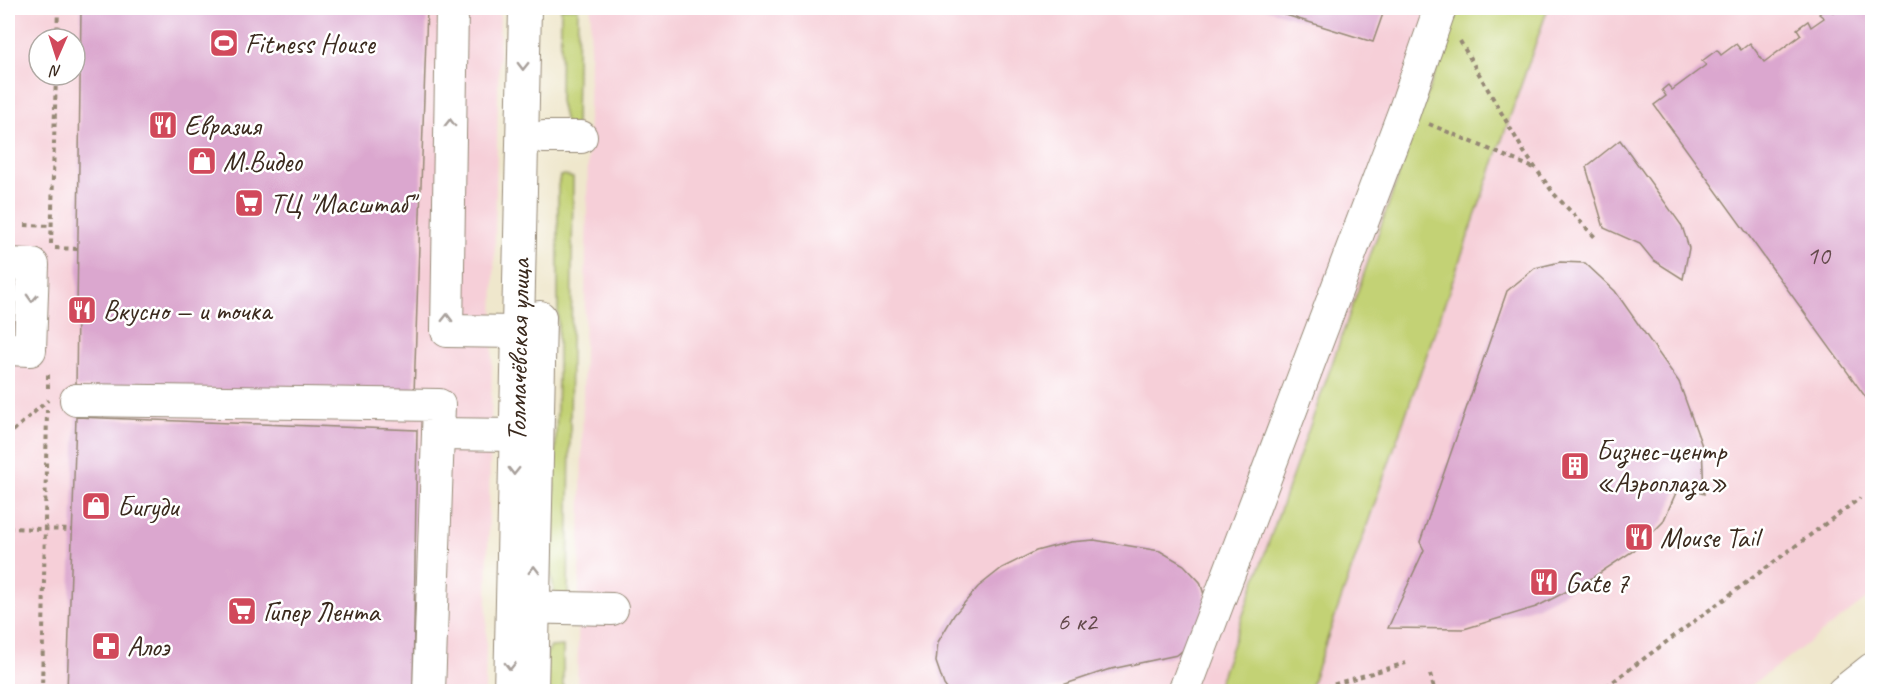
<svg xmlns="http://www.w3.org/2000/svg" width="1880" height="699" viewBox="0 0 1880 699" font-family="Caveat,sans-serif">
<rect width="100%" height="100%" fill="#fff"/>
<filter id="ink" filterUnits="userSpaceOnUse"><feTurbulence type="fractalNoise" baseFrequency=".0167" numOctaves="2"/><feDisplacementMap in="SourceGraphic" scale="12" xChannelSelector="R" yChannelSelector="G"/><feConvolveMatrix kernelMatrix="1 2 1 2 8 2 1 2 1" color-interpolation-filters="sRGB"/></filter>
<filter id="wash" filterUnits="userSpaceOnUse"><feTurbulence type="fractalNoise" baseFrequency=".008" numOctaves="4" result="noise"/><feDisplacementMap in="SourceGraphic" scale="24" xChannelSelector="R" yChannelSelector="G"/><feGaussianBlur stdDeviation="1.35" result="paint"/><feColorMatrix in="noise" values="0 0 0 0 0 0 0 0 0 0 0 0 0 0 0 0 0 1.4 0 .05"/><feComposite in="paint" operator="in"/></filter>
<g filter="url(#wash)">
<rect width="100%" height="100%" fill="#efe7cc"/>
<g fill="#f6cfd8" fill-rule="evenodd">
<path d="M 8,8 L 500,8 L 485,691 L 8,691 ZM 39,39 L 75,39 L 75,75 L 39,75 Z"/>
<path d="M 591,8 L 1458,8 L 1216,691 L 577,691 Z"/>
<path d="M 1548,8 L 1872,8 L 1872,595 L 1744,691 L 1309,692 Z"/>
</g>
<g fill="#c3d274" stroke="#7f7e49" stroke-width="1.5">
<path d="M 561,8 L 578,8 L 576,125 L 566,127 L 560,101 Z"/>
<path d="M 1458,8 L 1548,8 L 1309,691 L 1216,691 Z"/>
<path d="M 565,175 L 573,178 L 568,598 L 555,598 L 551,574 L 558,379 L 558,186 L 560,176 Z"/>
<path d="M 563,646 L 563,691 L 547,691 L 546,654 L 551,647 Z"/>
</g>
<g id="blocks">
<g fill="#dba7cf">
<path d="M 81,8 L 427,8 L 414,394 L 76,387 Z"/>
<path d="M 1263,8 L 1385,8 L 1373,42 Z"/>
<path d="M 1826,8 L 1833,12 L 1838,8 L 1867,8 L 1872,15 L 1872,406 L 1654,105 L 1666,96 L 1662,90 L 1668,85 L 1672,90 L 1706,65 L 1702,61 L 1717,50 L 1721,55 L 1736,44 L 1741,50 L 1750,43 L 1764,62 L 1801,35 L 1797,29 L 1808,21 L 1811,27 L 1824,18 L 1819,14 Z"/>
<path d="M 1620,140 L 1682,226 L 1689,248 L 1683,279 L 1653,260 L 1640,244 L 1604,228 L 1586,167 Z"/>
<path d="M 1560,262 L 1585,263 L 1615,291 L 1679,382 L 1702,446 L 1704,494 L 1679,486 L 1663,522 L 1636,549 L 1589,580 L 1536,607 L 1464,629 L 1388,628 L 1424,550 L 1420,542 L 1507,291 L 1535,268 Z"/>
<path d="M 76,417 L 417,430 L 413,692 L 67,692 Z"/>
<path d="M 1094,540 L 1160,551 L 1184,565 L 1200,582 L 1207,604 L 1192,643 L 1177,655 L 1107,670 L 1042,692 L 949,692 L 944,685 L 936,662 L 938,642 L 954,615 L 978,587 L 1002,568 L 1036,551 L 1070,542 Z"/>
</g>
</g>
</g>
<g filter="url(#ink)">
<use href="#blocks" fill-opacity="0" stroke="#958875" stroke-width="1.5"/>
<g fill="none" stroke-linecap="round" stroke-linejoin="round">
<g stroke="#958875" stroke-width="34">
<g id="minor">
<path d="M 452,8 L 447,331 L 518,332"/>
<path d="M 544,137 L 581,137"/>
<path d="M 8,264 L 33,265 L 30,350 L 8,349"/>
<path d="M 76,400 L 439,405 L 429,692"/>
<path d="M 438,434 L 515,435"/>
<path d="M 514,607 L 612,609"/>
<path id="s1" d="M 510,692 L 525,8"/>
<path d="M 532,692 L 540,317"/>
<path d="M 1184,692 L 1404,112 L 1440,8"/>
<path d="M 1843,692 L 1872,669"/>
</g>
</g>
<g stroke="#958875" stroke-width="4" stroke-dasharray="4.5 4.5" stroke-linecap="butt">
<path d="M 57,39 L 58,8"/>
<path d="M 1460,41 L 1524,152 L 1554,194 L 1595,237"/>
<path d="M 1429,124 L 1536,169"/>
<path d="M 25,225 L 51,226"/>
<path d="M 51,244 L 56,75"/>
<path d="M 55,248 L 78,249"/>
<path d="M 48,388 L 48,371"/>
<path d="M 13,431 L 48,400"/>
<path d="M 8,528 L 72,530"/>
<path d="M 1430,674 L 1435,692"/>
<path d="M 42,692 L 47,410"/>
<path d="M 1308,692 L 1406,663"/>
<path d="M 1599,692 L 1860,498"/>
</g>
<use href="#minor" stroke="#fff" stroke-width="32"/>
</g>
<defs><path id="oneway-chevron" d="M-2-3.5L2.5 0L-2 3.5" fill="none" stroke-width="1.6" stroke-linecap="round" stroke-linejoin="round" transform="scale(1.5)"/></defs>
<g stroke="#a79f9a">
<use href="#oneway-chevron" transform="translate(523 66) rotate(91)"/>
<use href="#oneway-chevron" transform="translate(450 123) rotate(-89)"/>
<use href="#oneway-chevron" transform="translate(32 298) rotate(92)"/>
<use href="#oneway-chevron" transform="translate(447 318) rotate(-89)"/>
<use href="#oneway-chevron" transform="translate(514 471) rotate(91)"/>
<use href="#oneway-chevron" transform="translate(534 570) rotate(-89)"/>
<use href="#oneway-chevron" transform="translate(510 666) rotate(91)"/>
</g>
</g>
<defs>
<g id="stadium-square" transform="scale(1.5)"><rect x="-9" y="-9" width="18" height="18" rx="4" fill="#d1495b" stroke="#fff"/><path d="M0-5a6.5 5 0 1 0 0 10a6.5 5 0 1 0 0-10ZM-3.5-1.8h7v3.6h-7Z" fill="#fff"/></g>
<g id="restaurant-square" transform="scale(1.5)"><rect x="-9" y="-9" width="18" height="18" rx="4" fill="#d1495b" stroke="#fff"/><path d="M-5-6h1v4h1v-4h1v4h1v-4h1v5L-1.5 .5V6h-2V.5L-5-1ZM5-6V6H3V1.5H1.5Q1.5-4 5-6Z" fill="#fff"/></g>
<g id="shop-square" transform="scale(1.5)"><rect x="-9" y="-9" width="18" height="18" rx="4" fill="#d1495b" stroke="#fff"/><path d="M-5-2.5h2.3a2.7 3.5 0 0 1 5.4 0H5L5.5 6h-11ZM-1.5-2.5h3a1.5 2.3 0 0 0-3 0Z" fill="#fff"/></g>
<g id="supermarket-square" transform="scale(1.5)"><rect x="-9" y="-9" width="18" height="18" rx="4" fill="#d1495b" stroke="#fff"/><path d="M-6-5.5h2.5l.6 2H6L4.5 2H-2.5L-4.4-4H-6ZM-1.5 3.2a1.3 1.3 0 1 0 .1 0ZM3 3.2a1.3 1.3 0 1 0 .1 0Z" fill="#fff"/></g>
<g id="building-square" transform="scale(1.5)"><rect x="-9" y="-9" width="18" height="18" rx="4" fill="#d1495b" stroke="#fff"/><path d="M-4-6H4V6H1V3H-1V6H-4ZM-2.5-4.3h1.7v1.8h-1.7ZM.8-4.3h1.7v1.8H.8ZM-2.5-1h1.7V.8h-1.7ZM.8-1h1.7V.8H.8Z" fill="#fff"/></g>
<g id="pharmacy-square" transform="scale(1.5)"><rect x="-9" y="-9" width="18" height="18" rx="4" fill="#d1495b" stroke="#fff"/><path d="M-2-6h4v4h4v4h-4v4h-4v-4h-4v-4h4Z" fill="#fff"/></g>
</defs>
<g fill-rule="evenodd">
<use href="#stadium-square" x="224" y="43"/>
<use href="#restaurant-square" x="163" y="125"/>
<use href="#shop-square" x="202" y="161"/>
<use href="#supermarket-square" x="249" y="203"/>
<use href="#restaurant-square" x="82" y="310"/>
<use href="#building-square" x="1575" y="466"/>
<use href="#shop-square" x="96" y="506"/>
<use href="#restaurant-square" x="1639" y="537"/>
<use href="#restaurant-square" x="1544" y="582"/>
<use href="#supermarket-square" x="242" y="611"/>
<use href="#pharmacy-square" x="106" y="646"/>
</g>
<g text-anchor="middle" stroke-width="5" stroke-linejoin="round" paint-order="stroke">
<g font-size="26" fill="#63494a">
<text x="1818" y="264">10</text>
<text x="1077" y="630">6 к2</text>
</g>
<g font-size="28" fill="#3b2a1e" stroke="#fff" text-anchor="start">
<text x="245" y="53">Fitness House</text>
<text x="184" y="135">Евразия</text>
<text x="223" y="171">М.Видео</text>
<text x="270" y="213">ТЦ "Масштаб"</text>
<text x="103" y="320">Вкусно — и точка</text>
<text x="1596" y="460">Бизнес-центр<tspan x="1596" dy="32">«Аэроплаза»</tspan></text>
<text x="117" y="516">Бигуди</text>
<text x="1660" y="547">Mouse Tail</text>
<text x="1565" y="592">Gate 7</text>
<text x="263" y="621">Гипер Лента</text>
<text x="127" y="656">Алоэ</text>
</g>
<g font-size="28" fill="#3b2a1e" stroke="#fff">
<text dy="10" stroke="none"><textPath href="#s1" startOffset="342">Толмачёвская улица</textPath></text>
</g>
</g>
<rect width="1880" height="699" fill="none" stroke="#fff" stroke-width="30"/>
<g transform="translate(57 57) rotate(183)"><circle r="28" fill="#ffffff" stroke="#b1aaa5" stroke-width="1.5"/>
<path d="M0-4.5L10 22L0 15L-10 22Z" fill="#d1495b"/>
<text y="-9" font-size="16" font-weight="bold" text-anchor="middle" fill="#3b2a1e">N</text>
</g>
</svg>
